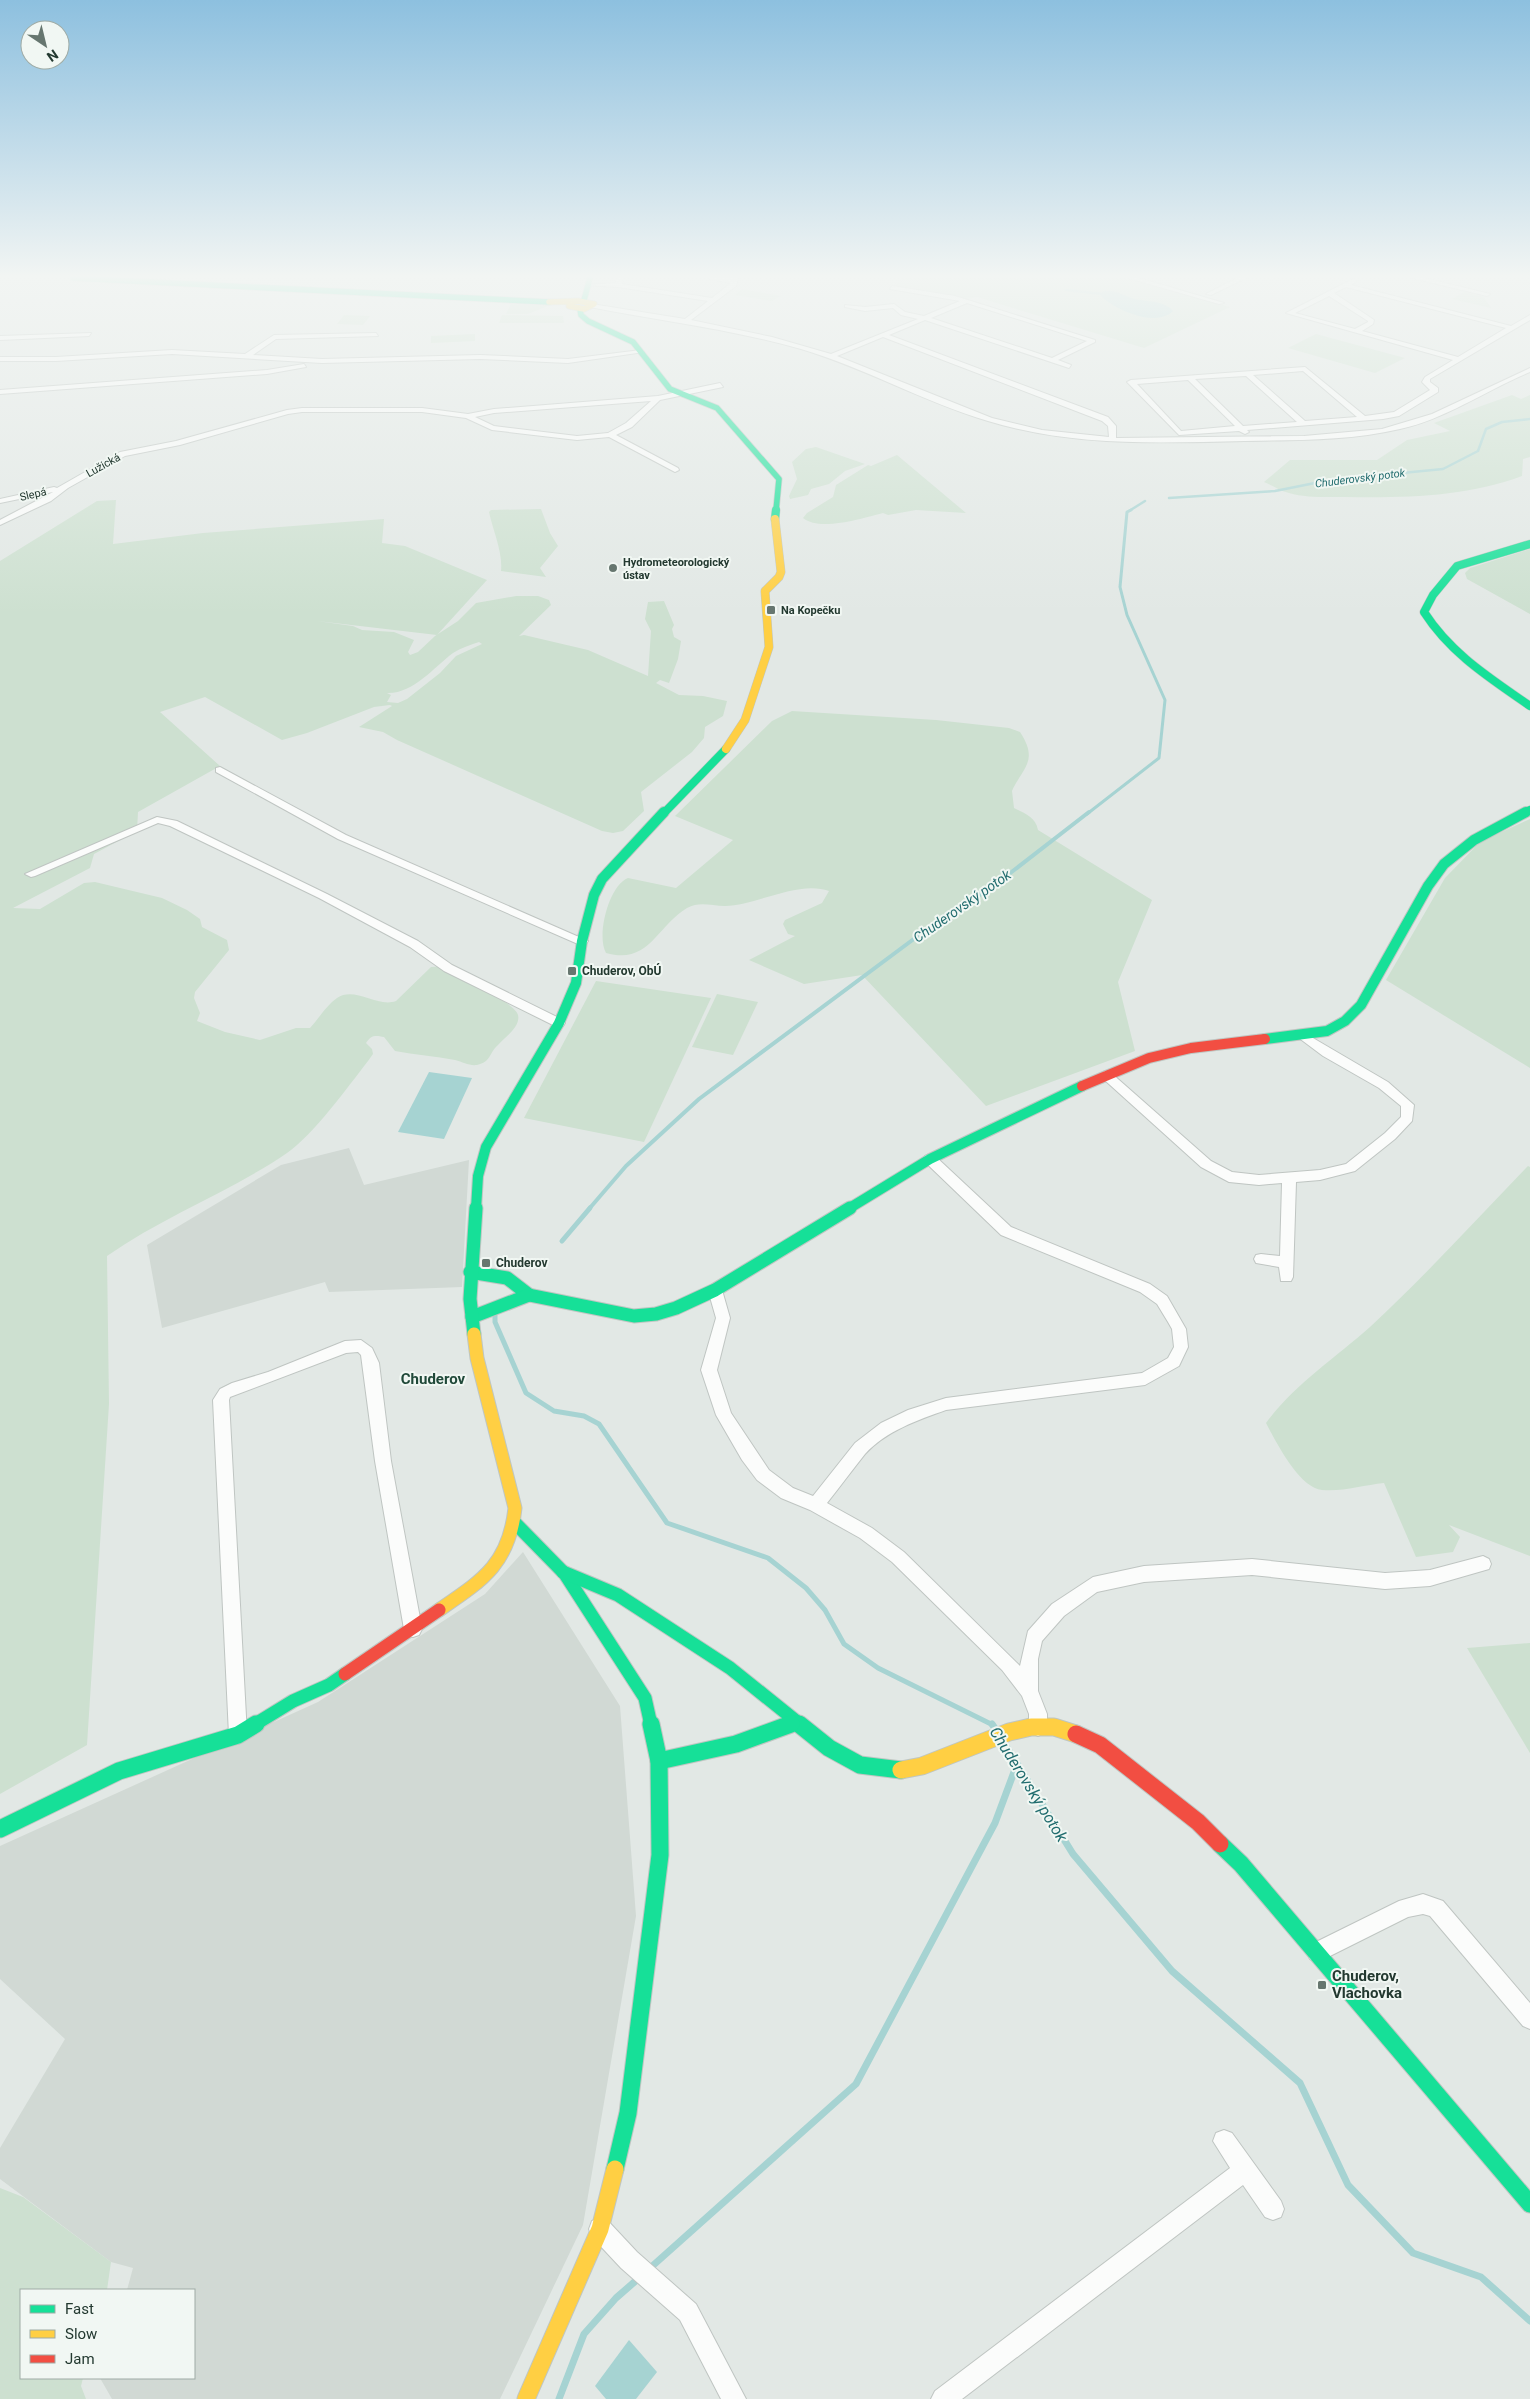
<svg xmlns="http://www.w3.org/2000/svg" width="1530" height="2399" viewBox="0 0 1530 2399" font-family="Roboto,sans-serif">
<rect width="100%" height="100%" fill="#e2e8e5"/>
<g fill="#d1d9d4">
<path d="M 349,1148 L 364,1185 L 469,1160 L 462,1287 L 329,1292 L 325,1282 L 162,1328 L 147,1245 L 281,1165 Z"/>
<path d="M 523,1552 L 620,1706 L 636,1916 L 583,2225 L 500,2399 L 112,2399 L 100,2378 L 194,2378 L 194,2290 L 127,2290 L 133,2268 L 111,2262 L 0,2179 L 0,2148 L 65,2039 L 0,1979 L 0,1846 L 318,1702 L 485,1594 Z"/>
</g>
<g fill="#cde0d0" fill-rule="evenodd">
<path d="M 903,278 L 1126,278 L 1230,307 L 1144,348 L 977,297 L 966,299 L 894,287 Z"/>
<path d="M 742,289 L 781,296 L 772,301 L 735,295 Z"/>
<path d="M 1464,292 L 1484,297 L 1491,308 L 1452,299 Z"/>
<path d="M 511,304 L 550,305 L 528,314 L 506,314 Z"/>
<path d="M 344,315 L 370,316 L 363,325 L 337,324 Z"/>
<path d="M 502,315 L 563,316 L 564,323 L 499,323 Z"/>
<path d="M 475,334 L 475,341 L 431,343 L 431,336 Z"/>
<path d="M 1316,334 L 1405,358 L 1375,373 L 1288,348 Z"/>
<path d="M 1512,395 L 1521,399 L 1530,395 L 1530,457 L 1523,459 L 1522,476 C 1467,497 1403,498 1345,497 C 1327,497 1306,498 1289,493 C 1280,491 1272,485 1264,482 L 1290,460 L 1377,460 L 1407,440 L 1450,431 L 1434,423 Z"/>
<path d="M 816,447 L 865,464 L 845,471 L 829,484 L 811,489 L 808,495 L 790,499 L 789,496 L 797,479 L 792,462 L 806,449 Z"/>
<path d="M 897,455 L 966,513 L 916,510 L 888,515 L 883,513 C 863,518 820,532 803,518 L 807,513 L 833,497 L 836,485 L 868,465 L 871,466 Z"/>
<path d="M 116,500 L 113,544 L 203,533 L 384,519 L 382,543 L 405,546 L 487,580 L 437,635 L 317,621 L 353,626 L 362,630 L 394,632 L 414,640 L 408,652 L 410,655 L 418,652 L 435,636 L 458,621 L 476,603 L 516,596 L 538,596 L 549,600 L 551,605 L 519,636 L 524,635 L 588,650 L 648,676 L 651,631 L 645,619 L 648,602 L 664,601 L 674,625 L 672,629 L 674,637 L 681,641 L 678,659 L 669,683 L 660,680 L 656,683 L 679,695 L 703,696 L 727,701 L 723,716 L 705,727 L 704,738 L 692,752 L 641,792 L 644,811 L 623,831 L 613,833 L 602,831 L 397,740 L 383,732 L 359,727 L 392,706 L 390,705 L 374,707 L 307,733 L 282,740 L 205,697 L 160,712 L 220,766 L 138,812 L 137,831 L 94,854 L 90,868 L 13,908 L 40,909 L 84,883 L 95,882 L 162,898 L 187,910 L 200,919 L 202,927 L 227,940 L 229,950 L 195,992 L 194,998 L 200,1013 L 197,1021 L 225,1032 L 260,1040 L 296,1028 L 310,1028 C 319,1018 327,1005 337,998 C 355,986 377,1008 396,1001 L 431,967 C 435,967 439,966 442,967 C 454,969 516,1004 518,1015 C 521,1027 504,1038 498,1045 C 489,1053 491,1062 477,1065 C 469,1066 463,1062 455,1060 C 435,1056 415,1055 395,1051 L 384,1037 C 375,1035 371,1035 366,1043 L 372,1049 L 373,1054 L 368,1061 C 347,1088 314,1134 287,1153 C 230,1192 164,1216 107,1256 L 109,1404 L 87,1745 L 0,1794 L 0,561 L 97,501 ZM 479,642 L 482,644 L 456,656 L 440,673 L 407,699 L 398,703 L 387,702 L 391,695 L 387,693 C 413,694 433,668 453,653 C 461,648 470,645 479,642 Z"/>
<path d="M 541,509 L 550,533 L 558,546 L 540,568 L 546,577 L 501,571 C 503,552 493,531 489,512 L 491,510 Z"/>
<path d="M 1530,549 L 1530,614 L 1467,579 L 1465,573 L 1470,568 Z"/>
<path d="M 792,711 L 936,720 L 1009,728 L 1020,732 C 1039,761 1023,767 1012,791 L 1014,808 C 1024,813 1036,817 1038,830 L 1152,900 L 1118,982 L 1135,1051 L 986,1106 L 862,975 L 804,984 L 749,960 L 795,936 L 788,934 L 783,924 L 785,920 L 822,903 L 829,891 C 799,880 757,905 725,906 C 711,906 700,901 687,908 C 656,927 649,965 606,953 C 596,936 609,885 628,878 L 676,888 L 733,840 L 675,816 L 772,721 Z"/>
<path d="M 1530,819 L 1530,1068 L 1386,980 L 1445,878 L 1480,842 Z"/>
<path d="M 596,981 L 711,998 L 644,1142 L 524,1118 Z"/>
<path d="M 717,994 L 758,1002 L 733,1055 L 692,1047 Z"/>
<path d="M 1528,1166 L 1530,1167 L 1530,1556 L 1449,1525 L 1460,1537 L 1453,1552 L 1416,1557 L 1384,1483 C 1364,1485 1342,1492 1322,1490 C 1299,1488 1276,1442 1266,1423 C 1294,1385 1335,1358 1370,1327 C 1425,1276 1476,1220 1528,1166 Z"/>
<path d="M 1530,1643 L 1530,1753 L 1467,1648 Z"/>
<path d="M 0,2188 L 23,2197 L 111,2262 L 107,2290 L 21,2290 L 21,2378 L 83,2378 L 81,2386 L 86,2399 L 0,2399 Z"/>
</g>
<g fill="#a6d3d2">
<path d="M 1103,291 C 1117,289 1123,296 1135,299 C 1147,302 1164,300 1173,311 C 1156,328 1115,310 1101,296 Z"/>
<path d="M 429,1072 L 472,1078 L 444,1139 L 398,1132 Z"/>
<path d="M 629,2340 L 657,2372 L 636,2399 L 606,2399 L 595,2386 Z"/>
</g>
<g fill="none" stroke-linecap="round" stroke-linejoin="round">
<g stroke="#a6d3d2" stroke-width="2.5">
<path d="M 1066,290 L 1103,294"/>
<path d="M 1169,498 L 1275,491 L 1330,480 L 1443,469 L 1478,451 L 1486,429 L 1502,422 L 1530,419"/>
<path d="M 1129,511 L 1145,501"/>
</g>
<path stroke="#a6d3d2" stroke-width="3" d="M 1087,814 L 1159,758 L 1165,700 L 1127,615 L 1120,587 L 1127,512 L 1131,510"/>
<path stroke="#a6d3d2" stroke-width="4" d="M 589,1209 L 626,1166 L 699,1099 L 946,915 L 991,888 L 1089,812"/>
<g stroke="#a6d3d2" stroke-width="5">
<path d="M 562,1241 L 590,1208"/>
<path d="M 495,1313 L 495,1322 L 526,1393 L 554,1411 L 584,1416 L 599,1424 L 667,1523 L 768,1558 L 806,1588 L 825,1610 L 844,1644 L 878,1668 L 993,1725"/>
</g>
<g stroke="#a6d3d2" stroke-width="7">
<path d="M 992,1724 L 996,1730"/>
<path d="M 1003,1741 L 1073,1854 L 1172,1971 L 1300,2083 L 1348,2185 L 1413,2253 L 1481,2277 L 1530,2321"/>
<path d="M 649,2269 L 856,2084 L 995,1823 L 1017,1764"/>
<path d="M 559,2399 L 584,2334 L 616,2298 L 639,2278"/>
</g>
<g stroke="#bfc5c2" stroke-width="2">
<g id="street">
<path d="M 617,278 L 623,278 L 622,284 L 712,298 L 731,283 L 705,278 L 738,278 L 736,286 L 691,320 L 772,337 L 831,354 L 918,319 L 901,315 L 893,308 L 865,311 L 845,307 L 845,305 L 865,307 L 894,304 L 905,312 L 924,316 L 960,301 L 890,289 L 892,286 L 955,296 L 1095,340 L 1095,342 L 1058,360 L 1071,365 L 1069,368 L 925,320 L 889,335 L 1108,417 L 1116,426 L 1116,438 L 1304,436 L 1382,429 L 1432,414 L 1528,369 L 1530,368 L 1530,372 C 1486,390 1446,419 1400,429 C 1349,441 1296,440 1244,441 C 1157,443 1072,447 988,421 C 924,402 865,368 801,349 C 731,329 660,321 590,307 L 592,304 L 685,319 L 708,301 L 618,287 L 585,285 L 615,283 ZM 967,303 L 1087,341 L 1052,358 L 931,318 ZM 883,337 L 1102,421 L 1108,426 L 1109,437 L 1042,430 L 992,418 L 837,356 Z"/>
<path d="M 1128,278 L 1139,278 L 1224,303 L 1219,304 Z"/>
<path d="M 1237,278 L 1246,278 L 1211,295 L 1206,294 Z"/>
<path d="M 1412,278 L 1425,278 L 1490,294 L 1487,296 Z"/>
<path d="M 1353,279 L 1356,281 L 1351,285 L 1511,326 L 1530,315 L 1530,320 L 1430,379 L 1430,382 L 1438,388 L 1438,392 L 1399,416 L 1383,419 L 1247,430 L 1249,432 L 1245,434 L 1239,431 L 1179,435 L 1127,382 L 1131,380 L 1305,367 L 1365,416 L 1394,412 L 1430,390 L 1422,382 L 1425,377 L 1453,360 L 1286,313 ZM 1346,287 L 1506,328 L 1458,357 L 1362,331 L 1373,324 L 1374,320 L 1334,293 ZM 1329,296 L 1368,321 L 1368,322 L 1355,329 L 1295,313 ZM 1303,371 L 1357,417 L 1305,421 L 1253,375 ZM 1246,376 L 1297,422 L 1243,426 L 1195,379 ZM 1188,380 L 1235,426 L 1181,431 L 1137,384 Z"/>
<path d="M 91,333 L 89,336 L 0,340 L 0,336 Z"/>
<path d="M 376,333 L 378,336 L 276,339 L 253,355 L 322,359 L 480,355 L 568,359 L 641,350 L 644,352 L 568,363 L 480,359 L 322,363 L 172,354 L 56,361 L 0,361 L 0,357 L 56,357 L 172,350 L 245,354 L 274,335 Z"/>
<path d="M 304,364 L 306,367 L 267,374 L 0,394 L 0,390 L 267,370 Z"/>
<path d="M 720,383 L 723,387 L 660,400 L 632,427 L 616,435 L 678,468 L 679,470 L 675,472 L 609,437 L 577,440 L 492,430 L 466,418 L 422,412 L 302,412 L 288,414 L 180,445 L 125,456 L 68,488 L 51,501 L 0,525 L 0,520 L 53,492 L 0,503 L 0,499 L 54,487 L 57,488 L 120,452 L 176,441 L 287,410 L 302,408 L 422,408 L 468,414 L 494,409 L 658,396 ZM 651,401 L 626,423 L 608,433 L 577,436 L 494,426 L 475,417 L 494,413 Z"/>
<path d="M 220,767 L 346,835 L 588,941 L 586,944 L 578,944 L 338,839 L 216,772 L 216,768 Z"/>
<path d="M 157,817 L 177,821 L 327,894 L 418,941 L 452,965 L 563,1020 L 565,1023 L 563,1026 L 555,1026 L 444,971 L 410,947 L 319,898 L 170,826 L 158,823 L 35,876 L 31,877 L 25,874 Z"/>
<path d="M 1301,1031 L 1388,1082 L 1414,1105 L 1412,1121 L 1395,1139 L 1355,1171 L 1320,1180 L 1296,1182 L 1293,1277 L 1291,1281 L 1281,1281 L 1279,1267 L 1256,1263 L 1254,1259 L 1256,1255 L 1261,1254 L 1280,1256 L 1282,1183 L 1259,1185 L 1229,1182 L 1201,1167 L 1099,1075 L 1105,1071 L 1110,1072 L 1211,1161 L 1232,1172 L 1259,1175 L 1320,1170 L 1346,1164 L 1385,1133 L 1401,1117 L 1401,1106 L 1379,1088 L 1323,1056 L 1295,1035 Z"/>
<path d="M 930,1154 L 935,1156 L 1011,1227 L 1150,1284 L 1167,1296 L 1186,1329 L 1188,1347 L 1179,1366 L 1145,1385 L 946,1410 C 918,1420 886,1431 865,1454 C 852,1470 840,1487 827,1503 L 872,1528 L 904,1552 L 1020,1666 L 1028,1631 L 1052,1604 L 1093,1577 L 1144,1566 L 1252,1559 L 1385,1573 L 1430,1570 L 1483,1556 L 1489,1559 L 1491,1564 L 1489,1569 L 1430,1586 L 1385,1589 L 1252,1575 L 1144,1582 L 1097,1592 L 1064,1616 L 1042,1641 L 1038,1659 L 1038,1691 L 1047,1714 L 1047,1727 L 1044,1733 L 1038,1736 L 1032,1733 L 1029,1727 L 1029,1714 L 1022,1696 L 1002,1670 L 892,1562 L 860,1538 L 810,1510 L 781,1498 L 757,1480 L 742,1460 L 716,1415 L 701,1370 L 716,1318 L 708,1290 L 710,1286 L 720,1286 L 722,1290 L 730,1318 L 717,1370 L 731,1413 L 769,1470 L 793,1488 L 813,1496 L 855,1443 L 881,1423 L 908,1410 L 946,1398 L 1142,1373 L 1168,1358 L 1174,1347 L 1172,1329 L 1168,1322 L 1157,1304 L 1140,1292 L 1001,1235 L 925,1162 L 923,1159 L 925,1156 Z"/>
<path d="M 361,1340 L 372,1348 L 379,1363 L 391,1461 L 422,1629 L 419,1635 L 413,1637 L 407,1635 L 404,1629 L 375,1461 L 361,1355 L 358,1352 L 346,1353 L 230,1397 L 229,1400 L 247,1735 L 244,1741 L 238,1744 L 232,1741 L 229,1735 L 213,1400 L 220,1389 L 232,1383 L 268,1372 L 345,1341 Z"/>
<path d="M 1423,1894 L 1443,1901 L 1530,2003 L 1530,2029 L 1523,2026 L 1430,1916 L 1423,1914 L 1408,1917 L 1324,1959 L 1317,1962 L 1310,1959 L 1307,1952 L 1310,1945 L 1399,1901 Z"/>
<path d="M 1224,2130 L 1232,2133 L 1281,2201 L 1284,2209 L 1281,2217 L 1273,2220 L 1265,2217 L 1243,2185 L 962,2399 L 931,2399 L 935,2391 L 1230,2168 L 1213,2141 L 1216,2133 Z"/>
<path d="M 600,2218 L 608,2221 L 637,2252 L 696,2304 L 746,2399 L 721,2399 L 680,2320 L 621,2268 L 592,2237 L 589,2229 L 592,2221 Z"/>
</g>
</g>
<g stroke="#bfc6c2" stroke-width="7">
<g id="fast-far4">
<path d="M 73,278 L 549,302"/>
<path d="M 584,300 L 590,278"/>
<path d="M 580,309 L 581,315 L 588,321 L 633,342 L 670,389 L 717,408 L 779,479 L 776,511"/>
</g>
</g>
<g stroke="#bfc6c2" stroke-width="9">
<g id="fast-far3">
<path d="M 775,519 L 776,510"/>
<path d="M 1530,544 L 1457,566 L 1433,595 L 1424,612 C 1451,654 1490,678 1530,706"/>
<path d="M 663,814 L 726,749"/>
<path d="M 1523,814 L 1530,810"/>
</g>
</g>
<g stroke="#bfc6c2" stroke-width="12">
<g id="fast-far2">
<path d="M 1265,1039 L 1327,1031 L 1345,1021 L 1361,1005 L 1428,886 L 1444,864 L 1474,840 L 1526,812"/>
<path d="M 476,1209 L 478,1176 L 486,1147 L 559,1023 L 576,983 L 582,941 L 594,895 L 602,879 L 664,812"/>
<path d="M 848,1209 L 930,1159 L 1082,1086"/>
</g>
</g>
<g stroke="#bfc6c2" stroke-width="15">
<g id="fast-far1">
<path d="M 470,1272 L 507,1278 L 529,1295"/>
<path d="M 472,1317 L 529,1295 L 634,1316 L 656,1314 L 676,1308 L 715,1290 L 850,1208"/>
<path d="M 474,1334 L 470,1299 L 476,1208"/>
<path d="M 515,1523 L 565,1574 L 645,1698 L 651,1725"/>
<path d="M 563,1572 L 618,1595 L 730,1668 L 801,1725"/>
<path d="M 254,1725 L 293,1701 L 329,1685 L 345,1674"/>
<path d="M 788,1725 L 797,1722"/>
</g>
</g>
<g stroke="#bfc6c2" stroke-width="19">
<g id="fast">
<path d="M 799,1724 L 829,1748 L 860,1765 L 901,1770"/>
<path d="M 659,1761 L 736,1744 L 791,1724"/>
<path d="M 0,1829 L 119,1771 L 238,1735 L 256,1724"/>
<path d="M 1220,1844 L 1241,1864 L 1530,2204"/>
<path d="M 615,2169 L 628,2113 L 660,1855 L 659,1761 L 651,1724"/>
</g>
</g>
<g stroke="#bfc6c2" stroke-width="7">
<path id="slow-far3" d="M 549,302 L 578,301 L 594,304 L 584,309 L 569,306"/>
</g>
<g stroke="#bfc6c2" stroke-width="9">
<path id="slow-far2" d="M 726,749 L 745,720 L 769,647 L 765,591 L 779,577 L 781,572 L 775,519"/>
</g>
<g stroke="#bfc6c2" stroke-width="15">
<path id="slow-far1" d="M 439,1610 C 483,1580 509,1564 515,1508 L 477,1358 L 474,1334"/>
</g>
<g stroke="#bfc6c2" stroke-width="19">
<g id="slow">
<path d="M 901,1770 L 922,1766 L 1009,1732 L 1031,1727 L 1054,1727 L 1076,1734"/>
<path d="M 526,2399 L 600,2229 L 615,2169"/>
</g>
</g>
<g stroke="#bfc6c2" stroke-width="12">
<path id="jam-far2" d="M 1082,1086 L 1149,1058 L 1191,1048 L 1265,1039"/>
</g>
<g stroke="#bfc6c2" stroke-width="15">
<path id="jam-far1" d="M 345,1674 L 439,1610"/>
</g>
<g stroke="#bfc6c2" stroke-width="19">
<path id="jam" d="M 1076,1734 L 1100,1745 L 1198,1822 L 1220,1844"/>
</g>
<use href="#street" fill="#fbfcfb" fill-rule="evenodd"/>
<use href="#fast-far4" stroke="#16e098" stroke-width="5.5"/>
<use href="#fast-far3" stroke="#16e098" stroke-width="8"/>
<use href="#fast-far2" stroke="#16e098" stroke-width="10"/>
<use href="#fast-far1" stroke="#16e098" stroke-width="13"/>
<use href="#fast" stroke="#16e098" stroke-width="17"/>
<use href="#slow-far3" stroke="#ffcf43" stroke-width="5.5"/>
<use href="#slow-far2" stroke="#ffcf43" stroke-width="8"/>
<use href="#slow-far1" stroke="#ffcf43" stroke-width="13"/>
<use href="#slow" stroke="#ffcf43" stroke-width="17"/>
<use href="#jam-far2" stroke="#f24e42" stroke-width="10"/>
<use href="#jam-far1" stroke="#f24e42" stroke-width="13"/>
<use href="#jam" stroke="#f24e42" stroke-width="17"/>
</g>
<linearGradient id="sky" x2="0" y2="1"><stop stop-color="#8dc0df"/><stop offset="0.45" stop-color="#f2f5f3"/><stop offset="1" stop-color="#f2f5f3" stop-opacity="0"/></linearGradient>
<rect width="1530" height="614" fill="url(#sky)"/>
<g fill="#66766f" stroke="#f1f7f3" stroke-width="2">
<circle cx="613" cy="568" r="5"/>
<rect x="766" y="605" width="10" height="10" rx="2.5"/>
<rect x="567" y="966" width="10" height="10" rx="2.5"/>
<rect x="481" y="1258" width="10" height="10" rx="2.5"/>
<rect x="1317" y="1980" width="10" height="10" rx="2.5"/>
</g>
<g text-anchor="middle" stroke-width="4" stroke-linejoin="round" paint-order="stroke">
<g font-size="11" fill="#233930" stroke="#f1f7f3">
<text transform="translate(103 465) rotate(-29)" y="4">Lužická</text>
<text transform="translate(33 494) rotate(-13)" y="4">Slepá</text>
</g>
<g font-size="11" font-style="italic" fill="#226d6f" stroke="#f1f7f3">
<text transform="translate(1360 478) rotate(-7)" y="4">Chuderovský potok</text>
</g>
<g font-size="11" font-weight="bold" fill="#233930" stroke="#f1f7f3" text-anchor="start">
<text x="623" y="566">Hydrometeorologický<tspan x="623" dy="13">ústav</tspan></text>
<text x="781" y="614">Na Kopečku</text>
</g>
<g font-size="12" font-weight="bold" fill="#233930" stroke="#f1f7f3" text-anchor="start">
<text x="582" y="975">Chuderov, ObÚ</text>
<text x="496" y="1267">Chuderov</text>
</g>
<g font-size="14" font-style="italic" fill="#226d6f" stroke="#f1f7f3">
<text transform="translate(962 906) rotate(-35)" y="5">Chuderovský potok</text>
</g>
<g font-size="15" font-weight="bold" fill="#204939" stroke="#f1f7f3">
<text x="433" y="1384">Chuderov</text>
</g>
<g font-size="15" font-weight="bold" fill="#233930" stroke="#f1f7f3" text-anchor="start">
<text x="1332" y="1981">Chuderov,<tspan x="1332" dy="17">Vlachovka</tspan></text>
</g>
<g font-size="16" font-style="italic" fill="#226d6f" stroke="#f1f7f3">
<text transform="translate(1029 1784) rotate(58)" y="6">Chuderovský potok</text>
</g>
</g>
<rect x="20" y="2289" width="175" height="90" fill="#f1f7f3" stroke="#9faba5"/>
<rect x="30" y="2305" width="25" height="8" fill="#16e098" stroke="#9faba5"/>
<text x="65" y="2314" font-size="15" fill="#233930">Fast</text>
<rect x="30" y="2330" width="25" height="8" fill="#ffcf43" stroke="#9faba5"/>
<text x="65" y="2339" font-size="15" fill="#233930">Slow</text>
<rect x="30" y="2355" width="25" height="8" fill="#f24e42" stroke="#9faba5"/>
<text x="65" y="2364" font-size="15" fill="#233930">Jam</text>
<g transform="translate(45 45) rotate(145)"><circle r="24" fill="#f1f7f3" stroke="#9faba5"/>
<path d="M0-4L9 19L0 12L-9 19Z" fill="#66766f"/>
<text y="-8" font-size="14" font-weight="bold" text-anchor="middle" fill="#233930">N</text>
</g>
</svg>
